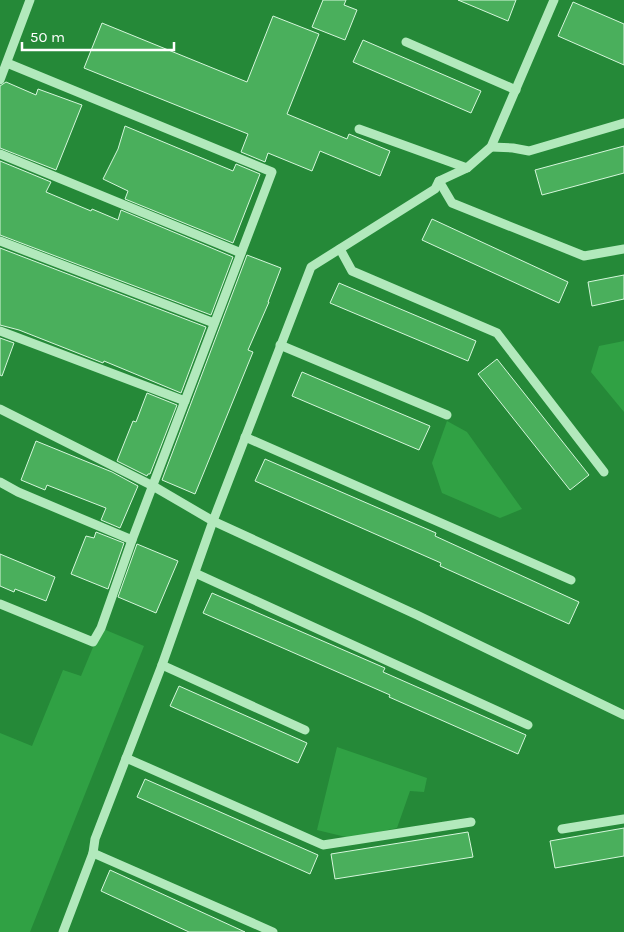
<svg xmlns="http://www.w3.org/2000/svg" width="624" height="932" viewBox="0 0 624 932" font-family="Karla,sans-serif">
<rect width="100%" height="100%" fill="#258938"/>
<g fill="#30a144">
<path d="M 624,341 L 624,412 L 591,372 L 599,346 Z"/>
<path d="M 447,421 L 467,432 L 522,509 L 500,518 L 442,493 L 432,463 Z"/>
<path d="M 101,628 L 144,646 L 30,932 L 0,932 L 0,733 L 32,746 L 63,670 L 81,676 Z"/>
<path d="M 337,747 L 427,778 L 424,792 L 410,791 L 397,828 L 350,838 L 317,830 Z"/>
</g>
<g fill="#4aaf5c" stroke="#d6f7dc">
<path d="M 323,0 L 346,0 L 344,5 L 357,10 L 345,40 L 312,27 Z"/>
<path d="M 458,0 L 516,0 L 508,21 Z"/>
<path d="M 573,2 L 624,24 L 624,65 L 558,36 Z"/>
<path d="M 273,16 L 319,34 L 287,114 L 347,139 L 349,134 L 390,151 L 380,176 L 320,151 L 312,171 L 268,153 L 265,162 L 241,152 L 248,134 L 84,68 L 102,23 L 247,82 Z"/>
<path d="M 363,40 L 481,91 L 471,113 L 353,62 Z"/>
<path d="M 6,82 L 36,95 L 38,89 L 82,105 L 56,170 L 0,148 L 0,86 Z"/>
<path d="M 125,126 L 233,171 L 236,164 L 260,174 L 233,243 L 125,199 L 128,191 L 103,179 L 118,149 Z"/>
<path d="M 624,146 L 624,173 L 542,195 L 535,170 Z"/>
<path d="M 0,161 L 51,182 L 46,192 L 91,211 L 92,209 L 118,220 L 121,210 L 233,257 L 211,315 L 0,235 Z"/>
<path d="M 432,219 L 568,282 L 559,303 L 422,240 Z"/>
<path d="M 0,248 L 206,327 L 181,393 L 104,361 L 103,363 L 19,330 L 0,325 Z"/>
<path d="M 247,255 L 281,268 L 268,302 L 269,302 L 248,350 L 253,352 L 195,494 L 162,480 Z"/>
<path d="M 624,275 L 624,299 L 592,306 L 588,282 Z"/>
<path d="M 339,283 L 476,341 L 468,361 L 330,303 Z"/>
<path d="M 0,338 L 14,343 L 2,376 L 0,375 Z"/>
<path d="M 497,359 L 589,475 L 570,490 L 478,374 Z"/>
<path d="M 302,372 L 430,426 L 419,450 L 292,396 Z"/>
<path d="M 147,393 L 177,405 L 150,474 L 148,474 L 147,476 L 117,461 L 133,421 L 136,422 Z"/>
<path d="M 36,441 L 112,472 L 138,486 L 120,528 L 101,520 L 106,508 L 47,485 L 45,490 L 21,480 Z"/>
<path d="M 265,459 L 436,533 L 435,536 L 579,602 L 569,624 L 440,566 L 441,563 L 255,481 Z"/>
<path d="M 96,532 L 124,543 L 108,589 L 71,574 L 86,536 L 94,538 Z"/>
<path d="M 137,544 L 178,561 L 156,613 L 118,597 Z"/>
<path d="M 0,554 L 55,577 L 46,601 L 15,589 L 14,592 L 0,586 Z"/>
<path d="M 212,593 L 385,668 L 383,672 L 526,735 L 518,754 L 389,697 L 390,695 L 203,613 Z"/>
<path d="M 179,686 L 307,743 L 298,763 L 170,706 Z"/>
<path d="M 145,779 L 318,855 L 310,874 L 137,797 Z"/>
<path d="M 624,828 L 624,856 L 555,868 L 550,841 Z"/>
<path d="M 468,832 L 473,857 L 335,879 L 331,854 Z"/>
<path d="M 110,870 L 245,932 L 189,932 L 101,891 Z"/>
</g>
<g fill="none" stroke-linecap="round" stroke-linejoin="round">
<g stroke="#b2e9bc" stroke-width="9">
<path d="M 406,42 L 516,90"/>
<path d="M 0,80 L 30,0"/>
<path d="M 359,129 L 467,168"/>
<path d="M 491,147 L 513,148 L 529,151 L 624,123"/>
<path d="M 0,154 L 241,253"/>
<path d="M 439,181 L 452,203 L 584,256 L 624,249"/>
<path d="M 0,241 L 214,323"/>
<path d="M 340,249 L 352,271 L 497,333 L 604,472"/>
<path d="M 0,331 L 185,401"/>
<path d="M 280,345 L 447,415"/>
<path d="M 0,409 L 153,486 L 213,521 L 417,615 L 624,715"/>
<path d="M 245,437 L 571,580"/>
<path d="M 0,482 L 18,492 L 132,540"/>
<path d="M 195,573 L 528,725"/>
<path d="M 0,604 L 93,642 L 101,628 L 132,540 L 272,172 L 7,63"/>
<path d="M 162,665 L 305,730"/>
<path d="M 126,758 L 323,845 L 471,822"/>
<path d="M 562,829 L 624,819"/>
<path d="M 93,853 L 273,932"/>
<path d="M 63,932 L 93,853 L 95,839 L 162,665 L 213,521 L 311,267 L 435,189 L 439,181 L 467,168 L 491,147 L 554,0"/>
</g>
</g>
<path d="M22 42v8h152v-8" fill="none" stroke="#ffffff" stroke-width="2.5"/>
<text x="30" y="42" font-size="15" fill="#ffffff" stroke="#258938" stroke-width="4" paint-order="stroke">50 m</text>
</svg>
